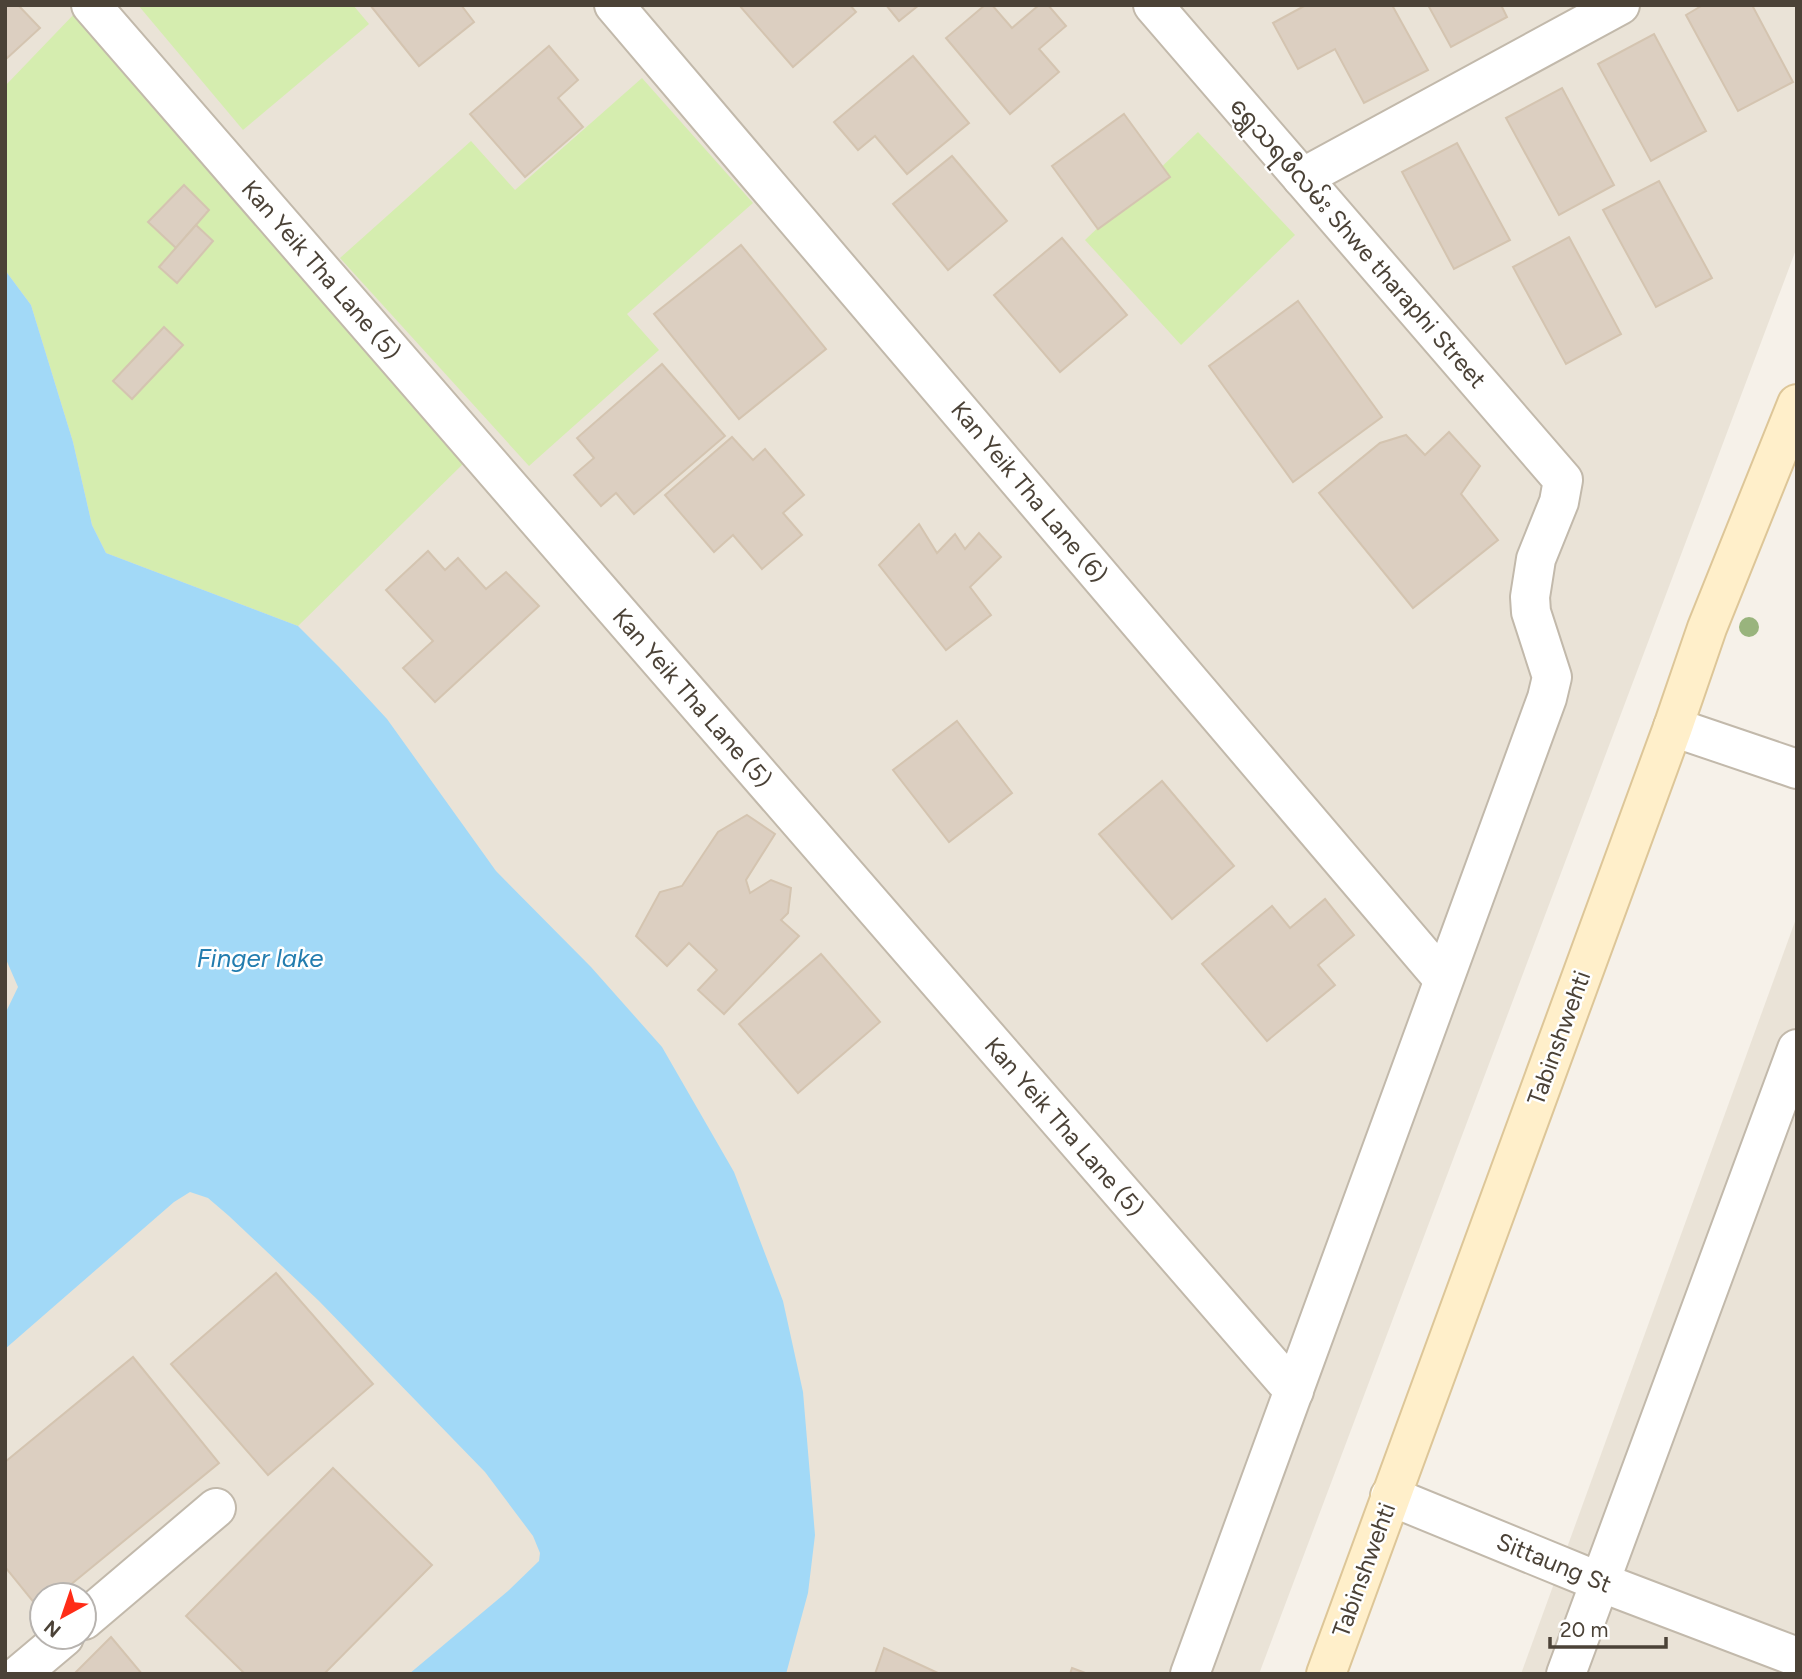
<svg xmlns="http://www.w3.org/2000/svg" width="1802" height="1679" viewBox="0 0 1802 1679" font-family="Figtree,'Noto Sans Myanmar',sans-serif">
<rect width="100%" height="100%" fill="#f6f1e9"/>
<g fill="#eae3d7" fill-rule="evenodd">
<path d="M 5,5 L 1797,5 L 1797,247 L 1259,1674 L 5,1674 ZM 42,1595 L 84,1595 L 84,1637 L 42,1637 Z"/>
<path d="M 1797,916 L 1797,1674 L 1521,1674 Z"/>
</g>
<g fill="#d5edaf">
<path d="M 138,5 L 353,5 L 369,24 L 243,130 Z"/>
<path d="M 77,11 L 464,463 L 298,626 L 106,553 L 92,525 L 73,442 L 31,305 L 5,270 L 5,86 Z"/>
<path d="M 642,78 L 753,203 L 627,314 L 659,350 L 529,466 L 340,258 L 471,141 L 515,190 Z"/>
<path d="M 1198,132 L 1295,235 L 1181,345 L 1085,240 Z"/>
</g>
<path fill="#a2d9f7" d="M 5,270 L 31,305 L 73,442 L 92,525 L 106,553 L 298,626 L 339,667 L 387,719 L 496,871 L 591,967 L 662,1047 L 734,1172 L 783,1301 L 803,1392 L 815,1535 L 808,1593 L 786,1674 L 409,1674 L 508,1591 L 539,1561 L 540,1553 L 533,1536 L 485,1472 L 319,1301 L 229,1216 L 208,1198 L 190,1192 L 174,1202 L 5,1349 L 5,1014 L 18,987 L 5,957 Z"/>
<g fill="#dccfc1" stroke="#d4c4b0" stroke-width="2">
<path d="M 5,5 L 18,5 L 40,28 L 5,60 Z"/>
<path d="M 370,5 L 461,5 L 474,22 L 419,66 Z"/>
<path d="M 739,5 L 850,5 L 856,12 L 793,67 Z"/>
<path d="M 886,5 L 919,5 L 899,21 Z"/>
<path d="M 985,5 L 992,5 L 1012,28 L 1039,5 L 1048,5 L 1066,26 L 1039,49 L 1059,72 L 1010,114 L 946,38 Z"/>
<path d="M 1306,5 L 1392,5 L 1428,70 L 1364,103 L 1335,49 L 1298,69 L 1273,23 Z"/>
<path d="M 1428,5 L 1501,5 L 1507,17 L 1451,47 Z"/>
<path d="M 1703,5 L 1752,5 L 1793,82 L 1738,111 L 1686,15 Z"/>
<path d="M 1654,34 L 1706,131 L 1651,161 L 1598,64 Z"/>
<path d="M 549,46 L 578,80 L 558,98 L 583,127 L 525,177 L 470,114 Z"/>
<path d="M 913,56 L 969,123 L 907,174 L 875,136 L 858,150 L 834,122 Z"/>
<path d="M 1562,88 L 1614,185 L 1559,215 L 1506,118 Z"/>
<path d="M 1124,114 L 1170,177 L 1098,229 L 1052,166 Z"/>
<path d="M 1457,143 L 1510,240 L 1454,269 L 1402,172 Z"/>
<path d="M 952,156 L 1007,221 L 948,270 L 893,204 Z"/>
<path d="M 1659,181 L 1712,278 L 1656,307 L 1603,210 Z"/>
<path d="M 184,185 L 209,210 L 176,248 L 148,222 Z"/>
<path d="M 196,225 L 213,241 L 177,283 L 159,267 Z"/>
<path d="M 1569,237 L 1621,334 L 1566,364 L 1513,267 Z"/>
<path d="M 1062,238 L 1127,315 L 1060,372 L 994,295 Z"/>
<path d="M 741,245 L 826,349 L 739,419 L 654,314 Z"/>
<path d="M 1298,301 L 1382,417 L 1293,482 L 1209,366 Z"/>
<path d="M 164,327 L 183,345 L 132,399 L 113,381 Z"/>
<path d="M 662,364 L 725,436 L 634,514 L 616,493 L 601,506 L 574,475 L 594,458 L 577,438 Z"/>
<path d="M 1449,432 L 1480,466 L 1461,494 L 1498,540 L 1413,608 L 1319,493 L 1380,443 L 1406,435 L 1425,455 Z"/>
<path d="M 732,437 L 753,460 L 765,449 L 804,495 L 783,513 L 802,535 L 762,569 L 733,535 L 714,552 L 665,495 Z"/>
<path d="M 919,524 L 937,553 L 955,534 L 965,549 L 979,533 L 1001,557 L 970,587 L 991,615 L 946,650 L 879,565 Z"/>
<path d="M 428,551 L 445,570 L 458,558 L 486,589 L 506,572 L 539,606 L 435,702 L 403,668 L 433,641 L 386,590 Z"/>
<path d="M 957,721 L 1012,793 L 949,842 L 893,770 Z"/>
<path d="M 1162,781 L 1234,866 L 1172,919 L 1099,834 Z"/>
<path d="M 747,815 L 775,834 L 746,880 L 750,893 L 771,880 L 791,888 L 788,913 L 781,920 L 799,936 L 724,1014 L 698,990 L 717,970 L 689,943 L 667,966 L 636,936 L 660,892 L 682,886 L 718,832 Z"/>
<path d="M 1325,899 L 1354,935 L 1318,965 L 1335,985 L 1267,1041 L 1202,964 L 1272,906 L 1290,928 Z"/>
<path d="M 821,954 L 880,1022 L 798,1093 L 739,1024 Z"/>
<path d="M 276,1273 L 373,1384 L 268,1475 L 171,1364 Z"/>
<path d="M 133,1357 L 219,1463 L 58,1595 L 42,1595 L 42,1608 L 40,1610 L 5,1567 L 5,1462 Z"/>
<path d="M 333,1468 L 432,1565 L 324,1674 L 245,1674 L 186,1616 Z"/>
<path d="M 111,1637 L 142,1674 L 74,1674 Z"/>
<path d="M 884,1648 L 940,1674 L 875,1674 Z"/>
<path d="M 1072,1668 L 1088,1674 L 1070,1674 Z"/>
</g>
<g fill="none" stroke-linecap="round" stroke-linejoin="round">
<g stroke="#c2b9ab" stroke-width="42">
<g id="street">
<path d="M 91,5 L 1294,1391"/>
<path d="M 614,5 L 1443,979"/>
<path d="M 1153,5 L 1563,480 L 1559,502 L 1536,559 L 1530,597 L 1531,612 L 1552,677 L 1547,698 L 1190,1674"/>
<path d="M 1302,178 L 1620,5"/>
<path d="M 1673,727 L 1797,769"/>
<path d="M 1390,1496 L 1600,1582 L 1797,1657"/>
<path d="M 84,1620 L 216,1508"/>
<path d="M 20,1674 L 64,1637"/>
<path d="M 1566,1674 L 1797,1049"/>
</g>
</g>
<g stroke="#ddc698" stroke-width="42">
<path id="secondary" d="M 1326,1674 L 1673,727 L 1707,628 L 1797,404"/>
</g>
<use href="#street" stroke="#fff" stroke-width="38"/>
<use href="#secondary" stroke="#ffefca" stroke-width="38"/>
</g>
<circle fill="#99b47d" cx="1749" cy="627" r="10"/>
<g text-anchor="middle" stroke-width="5" stroke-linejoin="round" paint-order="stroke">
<g font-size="24" fill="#4b4237" stroke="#fff">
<text transform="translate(1358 243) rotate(49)" y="8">ရွှေသရဖီလမ်း Shwe tharaphi Street</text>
<text transform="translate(321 270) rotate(49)" y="8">Kan Yeik Tha Lane (5)</text>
<text transform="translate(1029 492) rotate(50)" y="8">Kan Yeik Tha Lane (6)</text>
<text transform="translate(692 698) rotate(49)" y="8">Kan Yeik Tha Lane (5)</text>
<text transform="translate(1559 1038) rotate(-70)" y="8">Tabinshwehti</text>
<text transform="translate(1064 1127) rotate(49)" y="8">Kan Yeik Tha Lane (5)</text>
<text transform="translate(1554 1563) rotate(22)" y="8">Sittaung St</text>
<text transform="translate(1364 1570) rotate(-70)" y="8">Tabinshwehti</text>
</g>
<g font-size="26" font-style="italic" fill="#237daf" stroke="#fff">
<text x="260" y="967">Finger lake</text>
</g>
</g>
<rect width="1802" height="1679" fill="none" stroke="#4b4237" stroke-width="14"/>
<g transform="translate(63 1616) rotate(220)"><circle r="33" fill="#ffffff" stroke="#b7b3af" stroke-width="2"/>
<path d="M0-5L12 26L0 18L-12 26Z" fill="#ff2c17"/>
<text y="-10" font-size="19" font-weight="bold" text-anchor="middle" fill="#4b4237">N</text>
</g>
<path d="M1550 1637v10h116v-10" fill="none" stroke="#4b4237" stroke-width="3.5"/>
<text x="1560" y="1637" font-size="21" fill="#4b4237" stroke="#ffffff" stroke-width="5" paint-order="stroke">20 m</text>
</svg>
